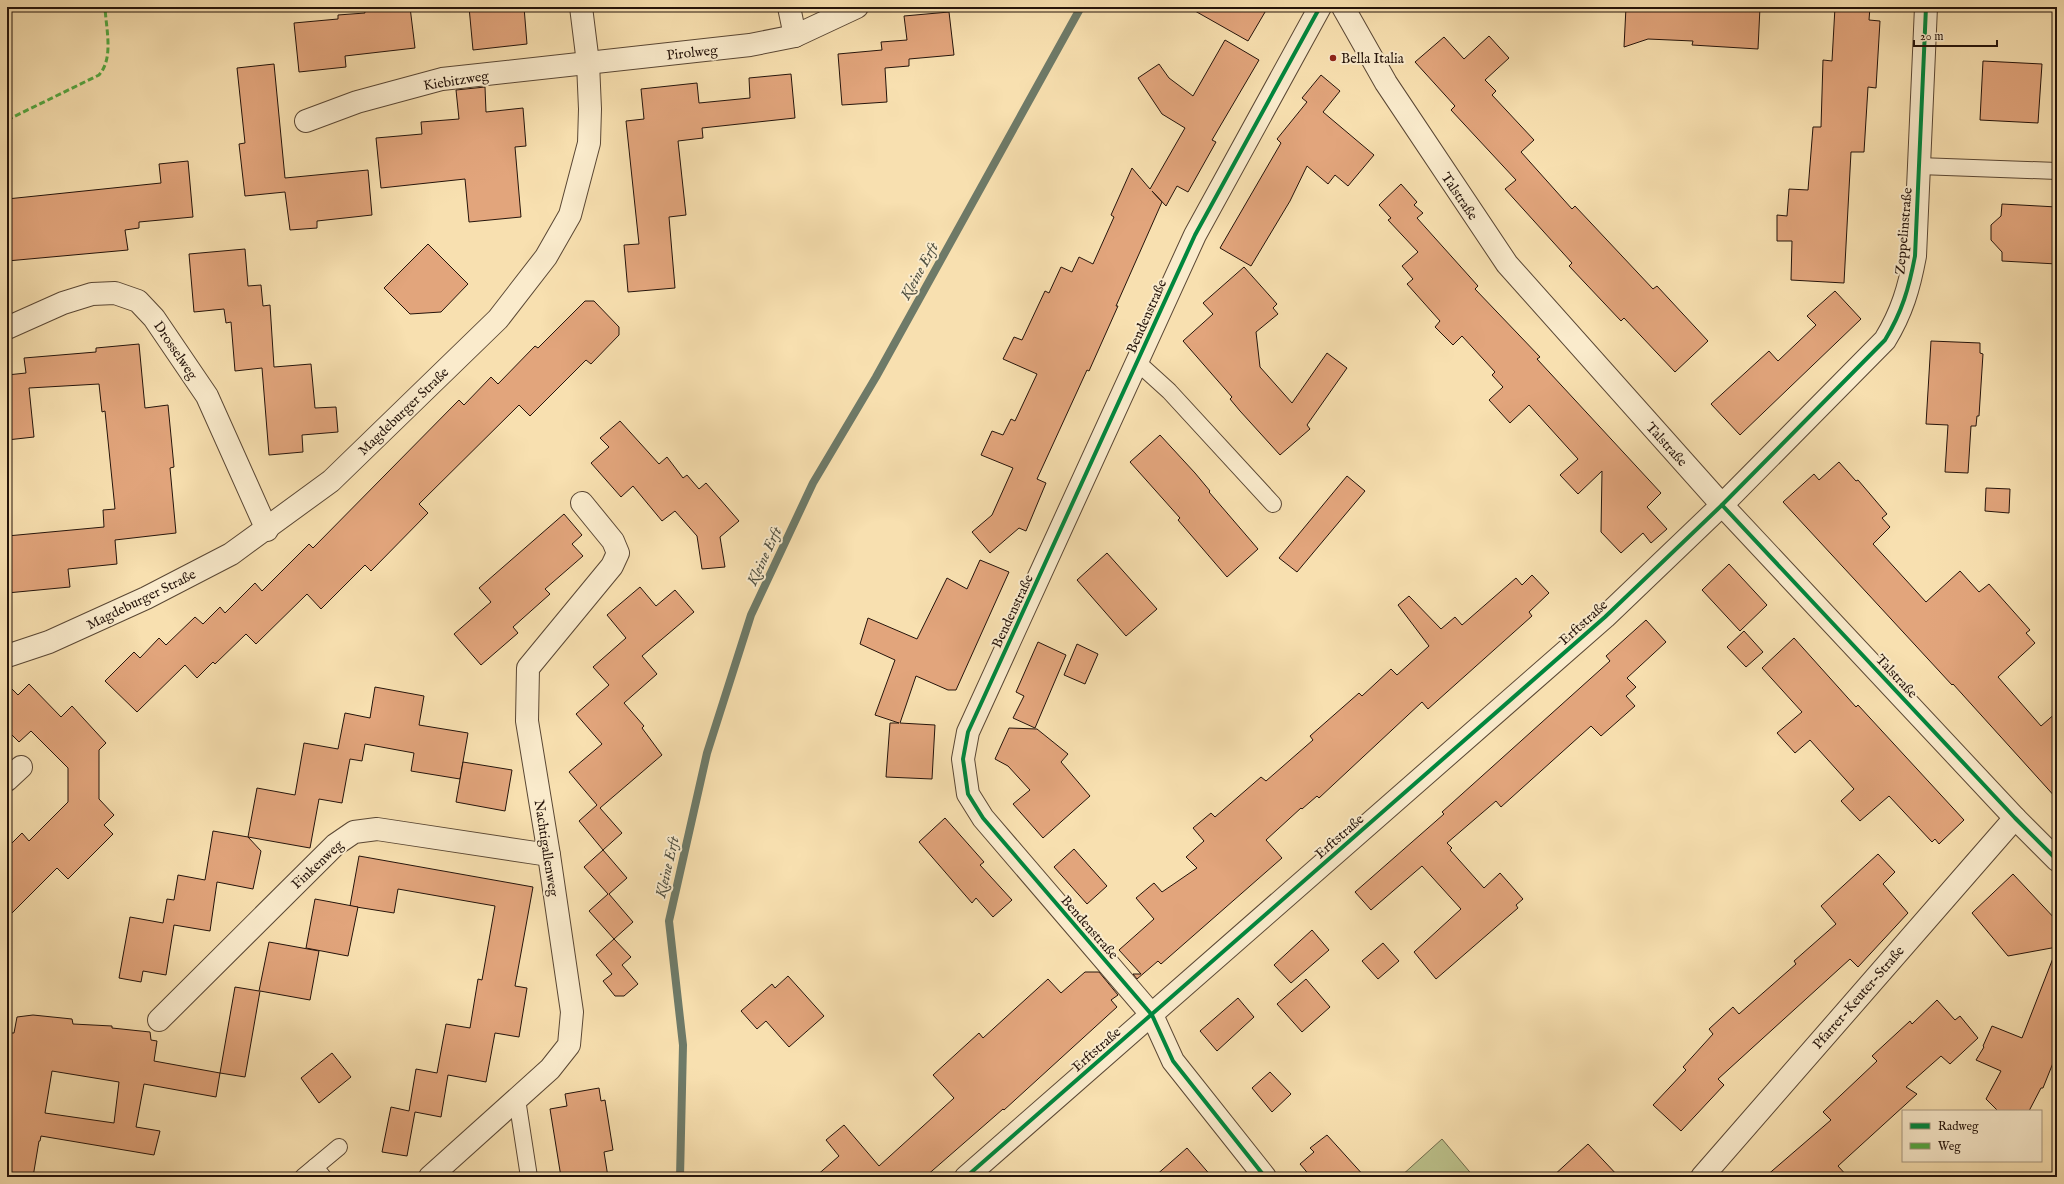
<svg xmlns="http://www.w3.org/2000/svg" width="2064" height="1184" viewBox="0 0 2064 1184" font-family="'IM FELL English',serif">
<rect width="100%" height="100%" fill="#f8e0b0"/>
<filter id="stains"><feTurbulence type="fractalNoise" baseFrequency=".005" numOctaves="4"/><feColorMatrix values="0 0 0 0 .2 0 0 0 0 .09 0 0 0 0 .02 0 0 0 .5 -.17"/></filter>
<radialGradient id="worn" r=".72"><stop offset=".6" stop-color="#630" stop-opacity="0"/><stop offset="1" stop-color="#630" stop-opacity=".3"/></radialGradient>
<path fill="#bcc28c" stroke="#706b4c" d="M 1442,1139 L 1474,1177 L 1400,1177 Z"/>
<g fill="none" stroke-linecap="round" stroke-linejoin="round">
<path stroke="#6e7a68" stroke-width="8" d="M 680,1177 L 683,1045 L 669,921 L 707,753 L 751,615 L 813,483 L 876,377 L 1081,7"/>
</g>
<g fill="#e2a57c" stroke="#25140b" fill-rule="evenodd">
<path d="M 364,7 L 410,7 L 415,48 L 345,56 L 346,67 L 299,72 L 294,23 L 338,19 L 338,15 L 365,13 Z"/>
<path d="M 469,7 L 524,7 L 527,44 L 473,50 Z"/>
<path d="M 1188,7 L 1268,7 L 1248,41 Z"/>
<path d="M 1626,7 L 1760,7 L 1758,49 L 1692,45 L 1693,41 L 1648,39 L 1624,47 Z"/>
<path d="M 1835,7 L 1870,7 L 1869,20 L 1880,21 L 1876,88 L 1868,87 L 1864,152 L 1851,152 L 1844,283 L 1791,280 L 1792,241 L 1777,241 L 1777,215 L 1787,216 L 1789,189 L 1808,190 L 1813,127 L 1821,127 L 1823,60 L 1832,61 Z"/>
<path d="M 949,12 L 954,55 L 909,59 L 909,66 L 885,68 L 887,102 L 842,105 L 838,54 L 882,50 L 881,42 L 907,40 L 904,16 Z"/>
<path d="M 1489,36 L 1509,58 L 1485,80 L 1496,91 L 1492,95 L 1534,140 L 1521,152 L 1572,209 L 1575,206 L 1653,289 L 1657,286 L 1708,341 L 1675,372 L 1624,318 L 1621,321 L 1569,266 L 1572,263 L 1505,189 L 1516,180 L 1451,110 L 1455,106 L 1415,62 L 1444,37 L 1464,59 Z"/>
<path d="M 1225,40 L 1259,60 L 1212,140 L 1216,142 L 1188,192 L 1177,186 L 1166,206 L 1152,191 L 1162,202 L 1116,306 L 1118,306 L 1089,371 L 1087,370 L 1037,479 L 1046,483 L 1026,531 L 1019,528 L 990,553 L 972,532 L 992,515 L 1013,468 L 981,455 L 992,431 L 1003,435 L 1011,419 L 1015,421 L 1037,374 L 1003,359 L 1014,337 L 1022,340 L 1045,291 L 1049,293 L 1061,267 L 1072,272 L 1079,257 L 1093,264 L 1114,217 L 1111,215 L 1132,168 L 1150,189 L 1185,128 L 1162,114 L 1138,78 L 1159,64 L 1169,78 L 1193,96 Z"/>
<path d="M 1983,61 L 2042,64 L 2038,123 L 1980,120 Z"/>
<path d="M 274,64 L 285,178 L 368,170 L 372,215 L 317,221 L 317,228 L 290,230 L 285,192 L 245,196 L 239,144 L 245,143 L 237,68 Z"/>
<path d="M 791,74 L 795,118 L 702,128 L 703,138 L 678,141 L 686,215 L 669,217 L 675,288 L 628,292 L 624,245 L 639,244 L 626,121 L 644,119 L 641,89 L 697,83 L 699,103 L 750,98 L 749,78 Z"/>
<path d="M 1321,75 L 1340,91 L 1323,112 L 1374,155 L 1348,186 L 1335,175 L 1328,184 L 1307,166 L 1290,201 L 1251,266 L 1220,248 L 1281,143 L 1277,139 L 1307,102 L 1302,98 Z"/>
<path d="M 485,87 L 486,112 L 523,108 L 526,146 L 515,147 L 521,217 L 469,222 L 465,179 L 381,188 L 376,138 L 422,134 L 421,122 L 459,119 L 456,90 Z"/>
<path d="M 188,161 L 193,217 L 139,222 L 139,228 L 125,230 L 128,250 L 7,261 L 7,199 L 161,183 L 159,164 Z"/>
<path d="M 1401,184 L 1417,202 L 1414,205 L 1423,213 L 1417,218 L 1478,286 L 1475,289 L 1540,357 L 1537,359 L 1661,493 L 1647,507 L 1667,529 L 1651,543 L 1643,533 L 1621,553 L 1601,532 L 1602,471 L 1578,494 L 1560,475 L 1578,459 L 1529,405 L 1510,423 L 1489,400 L 1503,387 L 1492,375 L 1495,372 L 1462,336 L 1453,345 L 1435,327 L 1440,321 L 1407,284 L 1413,279 L 1402,266 L 1418,252 L 1388,220 L 1391,218 L 1379,205 Z"/>
<path d="M 2002,204 L 2057,207 L 2057,264 L 2002,261 L 2002,252 L 1991,240 L 1991,225 L 2001,216 Z"/>
<path d="M 428,244 L 468,284 L 441,312 L 410,314 L 384,288 Z"/>
<path d="M 245,249 L 248,286 L 261,285 L 263,306 L 270,305 L 274,367 L 311,364 L 315,408 L 336,407 L 338,432 L 302,435 L 303,452 L 269,455 L 262,368 L 235,371 L 231,322 L 226,323 L 224,309 L 194,312 L 189,254 Z"/>
<path d="M 1244,267 L 1277,304 L 1273,308 L 1278,314 L 1256,332 L 1260,367 L 1292,403 L 1327,353 L 1347,368 L 1307,425 L 1310,429 L 1280,455 L 1240,411 L 1230,399 L 1232,397 L 1183,341 L 1213,314 L 1203,303 Z"/>
<path d="M 1835,291 L 1861,319 L 1740,435 L 1711,404 L 1769,351 L 1778,361 L 1816,325 L 1807,316 Z"/>
<path d="M 585,301 L 594,301 L 619,327 L 619,335 L 591,364 L 586,360 L 530,416 L 519,405 L 419,504 L 428,513 L 371,571 L 365,565 L 321,609 L 307,594 L 256,644 L 246,634 L 215,664 L 213,662 L 197,678 L 185,665 L 137,712 L 105,681 L 134,652 L 140,658 L 159,638 L 166,645 L 195,617 L 203,624 L 220,607 L 225,613 L 255,583 L 262,591 L 309,544 L 313,548 L 459,400 L 464,405 L 491,377 L 498,384 L 535,346 L 538,348 Z"/>
<path d="M 1931,341 L 1980,343 L 1980,353 L 1983,354 L 1979,416 L 1977,416 L 1976,426 L 1971,426 L 1968,473 L 1945,472 L 1948,425 L 1926,424 Z"/>
<path d="M 139,344 L 145,408 L 168,405 L 174,467 L 170,468 L 176,533 L 115,540 L 117,564 L 68,569 L 70,587 L 7,593 L 7,536 L 104,527 L 103,510 L 115,509 L 105,411 L 102,412 L 99,384 L 29,388 L 34,437 L 7,440 L 7,375 L 26,373 L 24,358 L 96,352 L 96,348 Z"/>
<path d="M 620,421 L 659,464 L 667,457 L 683,478 L 687,475 L 699,489 L 706,483 L 739,521 L 720,537 L 725,567 L 702,569 L 697,536 L 675,511 L 662,521 L 633,486 L 621,497 L 591,463 L 609,447 L 600,438 Z"/>
<path d="M 1160,435 L 1195,473 L 1210,491 L 1209,492 L 1258,549 L 1227,577 L 1178,520 L 1180,518 L 1130,462 Z"/>
<path d="M 1839,462 L 1856,481 L 1858,480 L 1887,514 L 1882,518 L 1890,527 L 1873,544 L 1926,602 L 1960,571 L 1979,592 L 1989,584 L 2030,630 L 2026,633 L 2035,643 L 1998,677 L 2041,726 L 2057,712 L 2057,799 L 1953,684 L 1952,685 L 1783,502 L 1814,474 L 1819,480 Z"/>
<path d="M 1347,476 L 1365,491 L 1297,572 L 1279,558 Z"/>
<path d="M 1986,488 L 2010,489 L 2009,513 L 1985,511 Z"/>
<path d="M 564,514 L 582,535 L 572,544 L 583,556 L 545,589 L 550,594 L 513,627 L 518,633 L 481,665 L 454,634 L 491,602 L 479,588 Z"/>
<path d="M 1107,553 L 1157,609 L 1126,636 L 1077,580 Z"/>
<path d="M 980,560 L 1009,572 L 956,690 L 948,690 L 916,676 L 900,723 L 935,725 L 932,779 L 886,777 L 890,723 L 899,723 L 875,715 L 895,660 L 860,644 L 868,618 L 917,639 L 947,578 L 967,589 Z"/>
<path d="M 1729,564 L 1767,605 L 1740,631 L 1702,590 Z"/>
<path d="M 1532,575 L 1549,593 L 1529,612 L 1532,616 L 1428,709 L 1422,702 L 1319,798 L 1317,796 L 1302,809 L 1301,808 L 1266,840 L 1282,858 L 1161,964 L 1158,961 L 1137,979 L 1133,974 L 1141,974 L 1119,950 L 1154,919 L 1136,898 L 1154,883 L 1162,892 L 1197,868 L 1186,857 L 1204,841 L 1193,828 L 1211,813 L 1215,817 L 1261,777 L 1266,781 L 1313,740 L 1310,736 L 1359,693 L 1362,696 L 1391,669 L 1397,675 L 1429,646 L 1398,605 L 1409,596 L 1441,629 L 1455,617 L 1462,625 L 1516,578 L 1522,585 Z"/>
<path d="M 640,587 L 656,606 L 675,590 L 694,612 L 642,656 L 657,674 L 624,703 L 644,726 L 642,728 L 662,755 L 600,808 L 622,833 L 603,850 L 627,878 L 609,894 L 633,922 L 614,939 L 631,957 L 622,965 L 638,984 L 624,996 L 615,996 L 603,981 L 612,974 L 596,955 L 614,939 L 589,911 L 608,894 L 584,867 L 603,850 L 579,821 L 597,805 L 569,772 L 602,744 L 576,714 L 609,685 L 593,667 L 626,638 L 607,615 Z"/>
<path d="M 1646,620 L 1666,642 L 1627,678 L 1636,687 L 1626,696 L 1635,706 L 1601,736 L 1591,726 L 1501,807 L 1496,801 L 1447,843 L 1452,848 L 1450,850 L 1484,888 L 1500,873 L 1523,899 L 1516,905 L 1518,908 L 1436,979 L 1414,952 L 1461,909 L 1422,866 L 1371,910 L 1355,892 L 1444,814 L 1442,812 L 1610,661 L 1606,656 Z"/>
<path d="M 1744,631 L 1763,652 L 1746,667 L 1727,647 Z"/>
<path d="M 1794,638 L 1856,707 L 1858,705 L 1964,820 L 1939,844 L 1935,839 L 1932,842 L 1889,796 L 1860,821 L 1841,801 L 1854,789 L 1810,740 L 1795,753 L 1777,733 L 1802,712 L 1762,668 Z"/>
<path d="M 1038,642 L 1066,655 L 1035,728 L 1013,718 L 1024,696 L 1016,692 Z"/>
<path d="M 1077,644 L 1098,654 L 1085,684 L 1064,675 Z"/>
<path d="M 7,684 L 18,695 L 29,684 L 61,717 L 72,706 L 106,743 L 99,750 L 99,799 L 114,815 L 104,825 L 113,834 L 68,879 L 57,868 L 7,918 L 7,848 L 22,833 L 29,841 L 68,802 L 68,768 L 31,731 L 19,742 L 7,730 Z"/>
<path d="M 375,687 L 424,696 L 419,725 L 468,733 L 460,779 L 411,771 L 414,753 L 365,744 L 362,761 L 350,759 L 342,803 L 319,799 L 310,848 L 248,837 L 257,788 L 295,795 L 304,743 L 338,749 L 345,713 L 370,718 Z"/>
<path d="M 1009,728 L 1037,729 L 1068,754 L 1061,762 L 1090,796 L 1043,838 L 1013,804 L 1030,790 L 1008,766 L 995,759 Z"/>
<path d="M 463,762 L 512,770 L 505,811 L 456,802 Z"/>
<path d="M 945,818 L 984,862 L 980,865 L 1012,900 L 993,917 L 976,898 L 972,903 L 919,842 Z"/>
<path d="M 213,831 L 248,837 L 261,851 L 253,889 L 217,882 L 210,931 L 174,925 L 166,975 L 143,971 L 141,982 L 119,978 L 130,917 L 163,923 L 167,899 L 174,900 L 178,875 L 205,880 Z"/>
<path d="M 1074,849 L 1107,886 L 1087,904 L 1054,867 Z"/>
<path d="M 1878,854 L 1895,872 L 1883,884 L 1908,913 L 1858,967 L 1850,959 L 1718,1079 L 1724,1085 L 1681,1131 L 1653,1105 L 1686,1070 L 1683,1067 L 1713,1034 L 1709,1029 L 1733,1007 L 1739,1014 L 1796,964 L 1794,961 L 1836,924 L 1821,906 Z"/>
<path d="M 359,856 L 533,887 L 515,986 L 527,988 L 519,1037 L 495,1033 L 486,1082 L 448,1075 L 441,1117 L 415,1112 L 407,1156 L 382,1152 L 391,1107 L 409,1111 L 416,1069 L 437,1073 L 446,1024 L 470,1028 L 478,979 L 482,980 L 495,906 L 398,889 L 394,913 L 350,906 Z"/>
<path d="M 2013,874 L 2057,921 L 2057,947 L 2008,956 L 1972,913 Z"/>
<path d="M 315,899 L 358,907 L 348,956 L 306,948 Z"/>
<path d="M 1312,930 L 1329,950 L 1291,983 L 1274,965 Z"/>
<path d="M 269,942 L 319,951 L 310,1000 L 260,991 L 245,1077 L 220,1073 L 235,987 L 259,991 Z"/>
<path d="M 1383,943 L 1399,961 L 1378,979 L 1362,961 Z"/>
<path d="M 2055,953 L 2057,953 L 2057,1053 L 2043,1088 L 2041,1088 L 2029,1111 L 1998,1111 L 1986,1099 L 2001,1071 L 1976,1060 L 1984,1047 L 1983,1046 L 1992,1026 L 2022,1038 Z"/>
<path d="M 1085,972 L 1099,972 L 1118,995 L 1111,1000 L 1117,1007 L 1004,1110 L 1003,1109 L 925,1177 L 815,1177 L 839,1156 L 826,1140 L 844,1125 L 879,1166 L 954,1098 L 933,1075 L 979,1033 L 983,1038 L 1048,979 L 1061,993 Z"/>
<path d="M 788,976 L 824,1016 L 789,1047 L 766,1021 L 757,1029 L 741,1011 L 772,984 L 775,988 Z"/>
<path d="M 1306,979 L 1330,1007 L 1302,1032 L 1277,1004 Z"/>
<path d="M 1238,998 L 1254,1017 L 1217,1051 L 1200,1031 Z"/>
<path d="M 1937,1000 L 1955,1020 L 1960,1016 L 1978,1038 L 1950,1064 L 1941,1056 L 1906,1087 L 1917,1094 L 1838,1166 L 1848,1177 L 1765,1177 L 1831,1120 L 1823,1112 L 1877,1061 L 1872,1056 L 1910,1021 L 1912,1024 Z"/>
<path d="M 33,1015 L 72,1019 L 73,1024 L 112,1026 L 112,1028 L 150,1032 L 151,1040 L 157,1041 L 154,1061 L 220,1073 L 216,1097 L 144,1084 L 136,1127 L 160,1131 L 154,1155 L 41,1136 L 40,1141 L 39,1141 L 33,1177 L 7,1177 L 7,1045 L 9,1033 L 14,1033 L 17,1017 ZM 52,1071 L 119,1082 L 114,1123 L 45,1113 Z"/>
<path d="M 332,1053 L 351,1077 L 319,1103 L 301,1078 Z"/>
<path d="M 1270,1072 L 1291,1094 L 1272,1112 L 1252,1088 Z"/>
<path d="M 599,1088 L 601,1101 L 605,1100 L 613,1150 L 604,1152 L 608,1177 L 561,1177 L 550,1109 L 567,1106 L 565,1094 Z"/>
<path d="M 1327,1135 L 1365,1177 L 1311,1177 L 1300,1164 L 1314,1152 L 1310,1148 Z"/>
<path d="M 1588,1144 L 1619,1177 L 1552,1177 Z"/>
<path d="M 1187,1148 L 1212,1177 L 1154,1177 Z"/>
</g>
<g fill="none" stroke-linecap="round" stroke-linejoin="round">
<g stroke="#5a4734" stroke-width="18">
<g id="service">
<path d="M 1919,166 L 2057,171"/>
<path d="M 1137,362 L 1169,391 L 1273,504"/>
<path d="M 517,1099 L 529,1177"/>
<path d="M 315,1167 L 339,1147"/>
<path d="M 303,1177 L 315,1167 L 323,1177"/>
</g>
</g>
<g stroke="#5a4734" stroke-width="24">
<g id="minor">
<path d="M 789,7 L 795,36"/>
<path d="M 306,121 L 357,102 L 442,79 L 750,45 L 795,36 L 857,7"/>
<path d="M 7,328 L 63,303 L 92,294 L 115,293 L 138,301 L 154,318 L 207,396 L 267,530"/>
<path d="M 7,656 L 49,642 L 146,598 L 231,554 L 331,481 L 498,319 L 546,257 L 570,215 L 589,143 L 590,109 L 588,63 L 581,7"/>
<path d="M 7,780 L 21,767"/>
<path d="M 159,1020 L 335,845 L 354,832 L 377,829 L 549,855"/>
<path d="M 430,1177 L 550,1069 L 569,1045 L 572,1012 L 549,855 L 527,721 L 528,668 L 612,566 L 618,553 L 613,541 L 582,503"/>
<path d="M 966,1177 L 1605,617 L 1722,505 L 1885,340 C 1902,312 1909,288 1915,256 L 1926,7"/>
<path d="M 1265,1177 L 1173,1061 L 1152,1015 L 983,818 L 968,794 L 963,759 L 968,732 L 1195,235 L 1320,7"/>
<path d="M 1702,1177 L 2015,818"/>
</g>
</g>
<g stroke="#5a4734" stroke-width="24">
<path id="tertiary" d="M 1343,7 L 1386,83 L 1507,264 L 1722,505 L 2015,818 L 2057,860"/>
</g>
<use href="#service" stroke="#faebcc" stroke-width="16"/>
<use href="#minor" stroke="#faebcc" stroke-width="22"/>
<use href="#tertiary" stroke="#faebcc" stroke-width="22"/>
<path stroke="#53a841" stroke-width="3" stroke-dasharray="6 3" stroke-linecap="butt" d="M 7,120 L 99,75 C 114,58 106,29 105,7"/>
<g stroke="#faebcc" stroke-width="6">
<g id="cycleway">
<path d="M 1722,505 L 2015,818 L 2057,860"/>
<path d="M 966,1177 L 1605,617 L 1722,505 L 1885,340 C 1902,312 1909,288 1915,256 L 1926,7"/>
<path d="M 1265,1177 L 1173,1061 L 1152,1015 L 983,818 L 968,794 L 963,759 L 968,732 L 1195,235 L 1320,7"/>
</g>
</g>
<use href="#cycleway" stroke="#00873e" stroke-width="4"/>
</g>
<circle fill="#8f2418" stroke="#faebcc" stroke-width="1.5" cx="1333" cy="58" r="4"/>
<g text-anchor="middle" stroke-width="4" stroke-linejoin="round" paint-order="stroke">
<g font-size="14" fill="#25140b" stroke="#faebcc">
<text transform="translate(692 52) rotate(-6)" y="5">Pirolweg</text>
<text transform="translate(456 80) rotate(-9)" y="5">Kiebitzweg</text>
<text transform="translate(1460 196) rotate(56)" y="5">Talstraße</text>
<text transform="translate(1903 231) rotate(-85)" y="5">Zeppelinstraße</text>
<text transform="translate(1146 316) rotate(-66)" y="5">Bendenstraße</text>
<text transform="translate(176 350) rotate(56)" y="5">Drosselweg</text>
<text transform="translate(403 411) rotate(-44)" y="5">Magdeburger Straße</text>
<text transform="translate(1667 444) rotate(48)" y="5">Talstraße</text>
<text transform="translate(141 599) rotate(-26)" y="5">Magdeburger Straße</text>
<text transform="translate(1012 611) rotate(-65)" y="5">Bendenstraße</text>
<text transform="translate(1583 622) rotate(-42)" y="5">Erftstraße</text>
<text transform="translate(1897 676) rotate(47)" y="5">Talstraße</text>
<text transform="translate(1339 836) rotate(-41)" y="5">Erftstraße</text>
<text transform="translate(547 848) rotate(81)" y="5">Nachtigallenweg</text>
<text transform="translate(317 864) rotate(-43)" y="5">Finkenweg</text>
<text transform="translate(1090 927) rotate(49)" y="5">Bendenstraße</text>
<text transform="translate(1858 997) rotate(-49)" y="5">Pfarrer-Keuter-Straße</text>
<text transform="translate(1096 1049) rotate(-41)" y="5">Erftstraße</text>
</g>
<g font-size="14" fill="#25140b" stroke="#faebcc" text-anchor="start">
<text x="1341" y="63">Bella Italia</text>
</g>
<g font-size="15" font-style="italic" fill="#505041" stroke="#faebcc">
<text transform="translate(919 271) rotate(-61)" y="5">Kleine Erft</text>
<text transform="translate(764 556) rotate(-65)" y="5">Kleine Erft</text>
<text transform="translate(667 867) rotate(-77)" y="5">Kleine Erft</text>
</g>
</g>
<rect width="2064" height="1184" fill="none" stroke="#f8e0b0" stroke-width="24"/>
<rect x="8" y="8" width="2048" height="1168" fill="none" stroke="#25140b" stroke-width="2"/>
<rect x="12" y="12" width="2040" height="1160" fill="none" stroke="#25140b"/>
<rect x="1902" y="1110" width="140" height="52" fill="#faebcc" stroke="#a5957f"/>
<rect x="1910" y="1123" width="20" height="6" fill="#00873e" stroke="#a5957f"/>
<text x="1938" y="1130" font-size="12" fill="#25140b">Radweg</text>
<rect x="1910" y="1143" width="20" height="6" fill="#53a841" stroke="#a5957f"/>
<text x="1938" y="1150" font-size="12" fill="#25140b">Weg</text>
<path d="M1914 40v6h83v-6" fill="none" stroke="#25140b" stroke-width="2"/>
<text x="1920" y="40" font-size="12" fill="#25140b" stroke="#faebcc" stroke-width="3" paint-order="stroke">20 m</text>
<rect width="100%" height="100%" filter="url(#stains)"/>
<rect width="100%" height="100%" fill="url(#worn)"/>
</svg>
